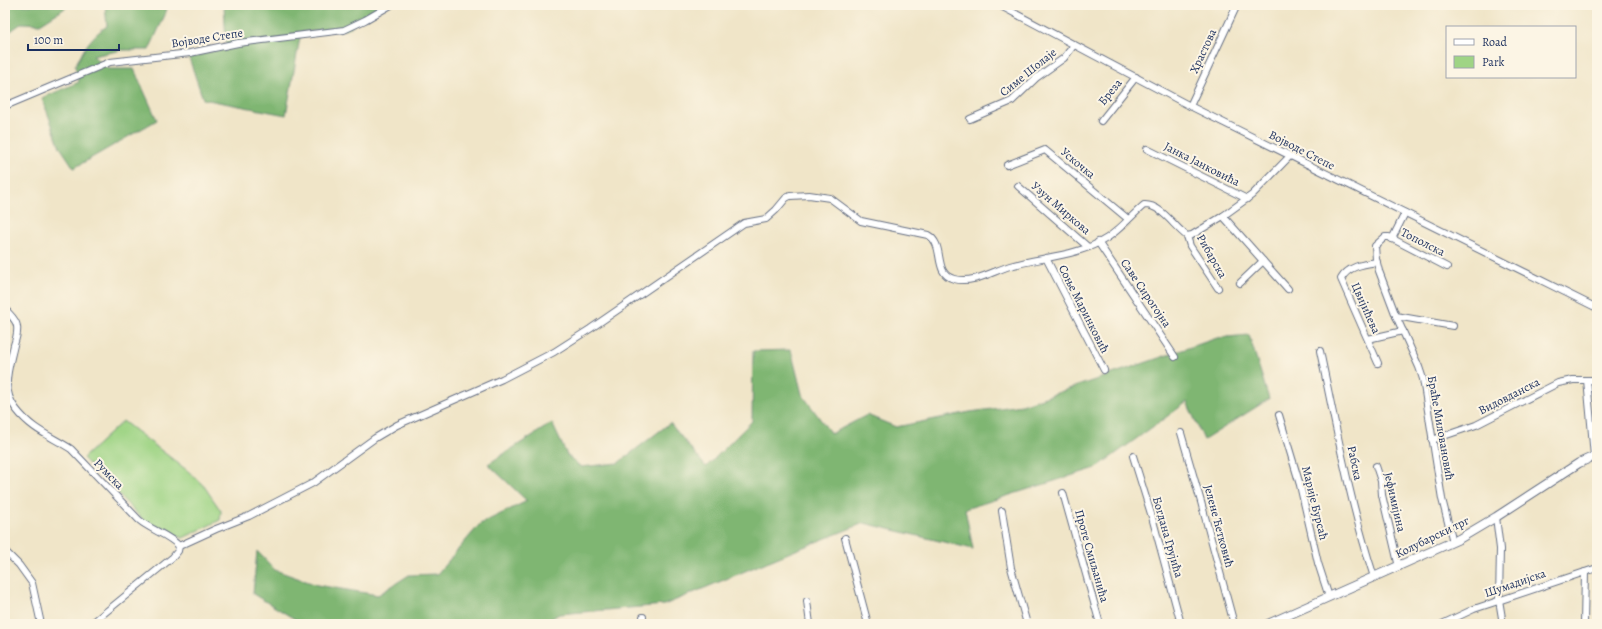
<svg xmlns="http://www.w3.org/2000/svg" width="1602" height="629" viewBox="0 0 1602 629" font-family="Alegreya,serif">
<rect width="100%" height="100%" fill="#fcf5e5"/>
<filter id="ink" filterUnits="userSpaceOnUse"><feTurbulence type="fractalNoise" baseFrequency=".025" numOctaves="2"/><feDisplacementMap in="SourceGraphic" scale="8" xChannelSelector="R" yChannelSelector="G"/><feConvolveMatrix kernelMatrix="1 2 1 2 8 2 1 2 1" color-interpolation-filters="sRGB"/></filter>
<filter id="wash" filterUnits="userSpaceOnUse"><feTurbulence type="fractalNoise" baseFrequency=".012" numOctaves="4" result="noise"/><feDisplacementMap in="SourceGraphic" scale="16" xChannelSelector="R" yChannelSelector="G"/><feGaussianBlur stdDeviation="0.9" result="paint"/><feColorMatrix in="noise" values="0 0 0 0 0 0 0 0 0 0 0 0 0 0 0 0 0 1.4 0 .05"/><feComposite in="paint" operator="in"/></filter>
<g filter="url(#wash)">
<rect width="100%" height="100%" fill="#f0e5c8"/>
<path fill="#9fd485" stroke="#5d8272" d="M 123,421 L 188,471 L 204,486 L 221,511 L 220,520 L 183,538 L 160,530 L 146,523 L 83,458 Z"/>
<g fill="#7fb672" stroke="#4d7268">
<path d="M 5,5 L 70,5 L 40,24 L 22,23 L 5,35 Z"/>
<path d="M 105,5 L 168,5 L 165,15 L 149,50 L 122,50 L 93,56 L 108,69 L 134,69 L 157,120 L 74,168 L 60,147 L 42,98 L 79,82 L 75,66 C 84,49 90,37 107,26 Z"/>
<path d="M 224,5 L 383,5 L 346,30 L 301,32 L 286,115 L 203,99 L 189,58 L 226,47 Z"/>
<path d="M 1249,335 L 1269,399 L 1204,440 L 1187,402 L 1096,468 L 965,509 L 973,549 L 864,523 L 786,554 L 664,605 L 559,614 L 543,624 L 303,624 L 253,594 L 257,551 L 275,570 L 317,585 L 378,595 L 409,575 L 437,574 L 480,524 L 527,501 L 488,464 L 552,423 L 567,455 L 581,467 L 618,463 L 670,423 L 706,467 L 752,421 L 753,351 L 791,350 L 802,394 L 831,434 L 867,415 L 896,427 L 970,412 L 1022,405 L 1217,338 Z"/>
</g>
</g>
<g filter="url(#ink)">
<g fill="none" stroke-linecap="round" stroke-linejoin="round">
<g stroke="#666f83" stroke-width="8">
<g id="minor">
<path d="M 999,5 L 1190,106 L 1597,308"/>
<path d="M 5,106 L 110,62 L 190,53 L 238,43 L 344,30 L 365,20 L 391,5"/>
<path d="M 1190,106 L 1237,5"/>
<path d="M 970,119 L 1012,101 L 1036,78 L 1064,58 L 1074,45"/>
<path d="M 1101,121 L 1136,77"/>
<path d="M 1147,149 L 1247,199"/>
<path d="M 1007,165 L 1045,150 L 1128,219"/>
<path d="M 1018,186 L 1088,247"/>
<path d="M 1223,216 L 1288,289"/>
<path d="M 1187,236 L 1190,246 L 1218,288"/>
<path d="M 1392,239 L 1405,213"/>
<path d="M 1098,242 L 1175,357"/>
<path d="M 1046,258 L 1104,370"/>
<path d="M 1377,262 C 1364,264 1348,266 1341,279 L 1378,363"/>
<path d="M 1447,267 L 1389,237 L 1385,237 L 1375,246 L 1376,259 L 1379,271 L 1396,316 L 1419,367 L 1423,379 L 1442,499 L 1453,542"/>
<path d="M 1240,283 L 1263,261"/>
<path d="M 5,309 C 9,314 16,319 17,326 C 18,332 16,339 14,345 C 9,368 0,388 16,409 C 32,430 51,436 71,449 L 139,520 C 151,530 169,535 179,546 L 178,551 L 173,557 L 91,624"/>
<path d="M 1396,316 L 1453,326"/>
<path d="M 1368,339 L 1403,331"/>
<path d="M 1320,351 C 1336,427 1350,503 1374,577"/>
<path d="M 1587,380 L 1594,456"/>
<path d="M 1279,415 L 1300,485 L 1318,563 L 1329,597"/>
<path d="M 1181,433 L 1201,502 L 1234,624"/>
<path d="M 1432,440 L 1476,425 L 1558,383 L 1573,380 L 1597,380"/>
<path d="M 1133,456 L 1152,517 L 1181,624"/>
<path d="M 1376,466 L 1381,481 L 1382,495 L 1399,567"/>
<path d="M 1063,493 L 1100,624"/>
<path d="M 1002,511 L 1011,568 L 1027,624"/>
<path d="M 1496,517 L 1500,549 L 1499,600 L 1503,624"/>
<path d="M 845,538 L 868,624"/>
<path d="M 179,546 L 216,529 L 249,516 L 313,483 L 375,438 L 397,425 L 502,379 L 554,352 L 590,329 L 744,223 L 766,219 L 776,210 L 786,198 L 790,196 L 809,195 L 830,198 L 861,221 L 928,235 C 946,245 932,273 954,279 C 974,284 993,271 1010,266 C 1042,257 1079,256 1107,238 C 1121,229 1131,216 1144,205 C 1161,204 1174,227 1187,236 L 1192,235 L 1223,216 L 1252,195 L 1290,156"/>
<path d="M 5,551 L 19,565 L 32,583 L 41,624"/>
<path d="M 807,601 L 810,624"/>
<path d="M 643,617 L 643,624"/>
<path d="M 1442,624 L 1474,609 L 1597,568"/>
<path d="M 1584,624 L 1585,572"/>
</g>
</g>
<g stroke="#666f83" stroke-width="10">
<path id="tertiary" d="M 1268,624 L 1459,539 L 1496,517 L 1579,463 L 1597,455"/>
</g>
<use href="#minor" stroke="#fff" stroke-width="6"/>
<use href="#tertiary" stroke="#fff" stroke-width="8"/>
</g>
</g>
<g text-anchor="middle" stroke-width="4" stroke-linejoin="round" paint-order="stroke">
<g font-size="12" fill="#1b2f5e" stroke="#fcf5e5">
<text transform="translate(207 38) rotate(-9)" y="4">Војводе Степе</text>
<text transform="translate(1203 51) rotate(-65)" y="4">Храстова</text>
<text transform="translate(1028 72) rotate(-39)" y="4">Симе Шолаје</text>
<text transform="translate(1110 92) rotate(-51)" y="4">Бреза</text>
<text transform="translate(1302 150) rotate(27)" y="4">Војводе Степе</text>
<text transform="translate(1078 163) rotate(40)" y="4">Ускочка</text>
<text transform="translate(1202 164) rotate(27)" y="4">Јанка Јанковића</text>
<text transform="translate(1061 208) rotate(41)" y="4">Узун Миркова</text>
<text transform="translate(1423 242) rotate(27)" y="4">Тополска</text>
<text transform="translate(1212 256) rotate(60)" y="4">Рибарска</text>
<text transform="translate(1146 293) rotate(56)" y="4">Саве Сирогојна</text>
<text transform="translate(1366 308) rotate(66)" y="4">Цвијићева</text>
<text transform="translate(1084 309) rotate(63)" y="4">Соње Маринковић</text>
<text transform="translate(1509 396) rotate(-27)" y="4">Видовданска</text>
<text transform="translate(1441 428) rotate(80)" y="4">Браће Миловановић</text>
<text transform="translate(1355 463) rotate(78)" y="4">Рабска</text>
<text transform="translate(109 474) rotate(46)" y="4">Румска</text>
<text transform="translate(1395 502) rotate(77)" y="4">Јефимијина</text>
<text transform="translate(1315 503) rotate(76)" y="4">Марије Бурсаћ</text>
<text transform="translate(1219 526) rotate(75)" y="4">Јелене Ћетковић</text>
<text transform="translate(1168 537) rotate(74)" y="4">Богдана Грујића</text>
<text transform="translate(1432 537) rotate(-26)" y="4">Колубарски трг</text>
<text transform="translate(1092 556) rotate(74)" y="4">Проте Смиљанића</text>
<text transform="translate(1515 583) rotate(-19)" y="4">Шумадијска</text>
</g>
</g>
<rect width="1602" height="629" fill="none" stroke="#fcf5e5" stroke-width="20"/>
<rect x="1446" y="26" width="130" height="52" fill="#fcf5e5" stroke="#a2a6af"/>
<rect x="1454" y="39" width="20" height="6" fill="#ffffff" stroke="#a2a6af"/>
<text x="1482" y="46" font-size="12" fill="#1b2f5e">Road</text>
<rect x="1454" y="56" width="20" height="12" fill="#9fd485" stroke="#a2a6af"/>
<text x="1482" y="66" font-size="12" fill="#1b2f5e">Park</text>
<path d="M28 44v6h91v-6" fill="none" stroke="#1b2f5e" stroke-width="2"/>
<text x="34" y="44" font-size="12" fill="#1b2f5e" stroke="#fcf5e5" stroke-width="3" paint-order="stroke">100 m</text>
</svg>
